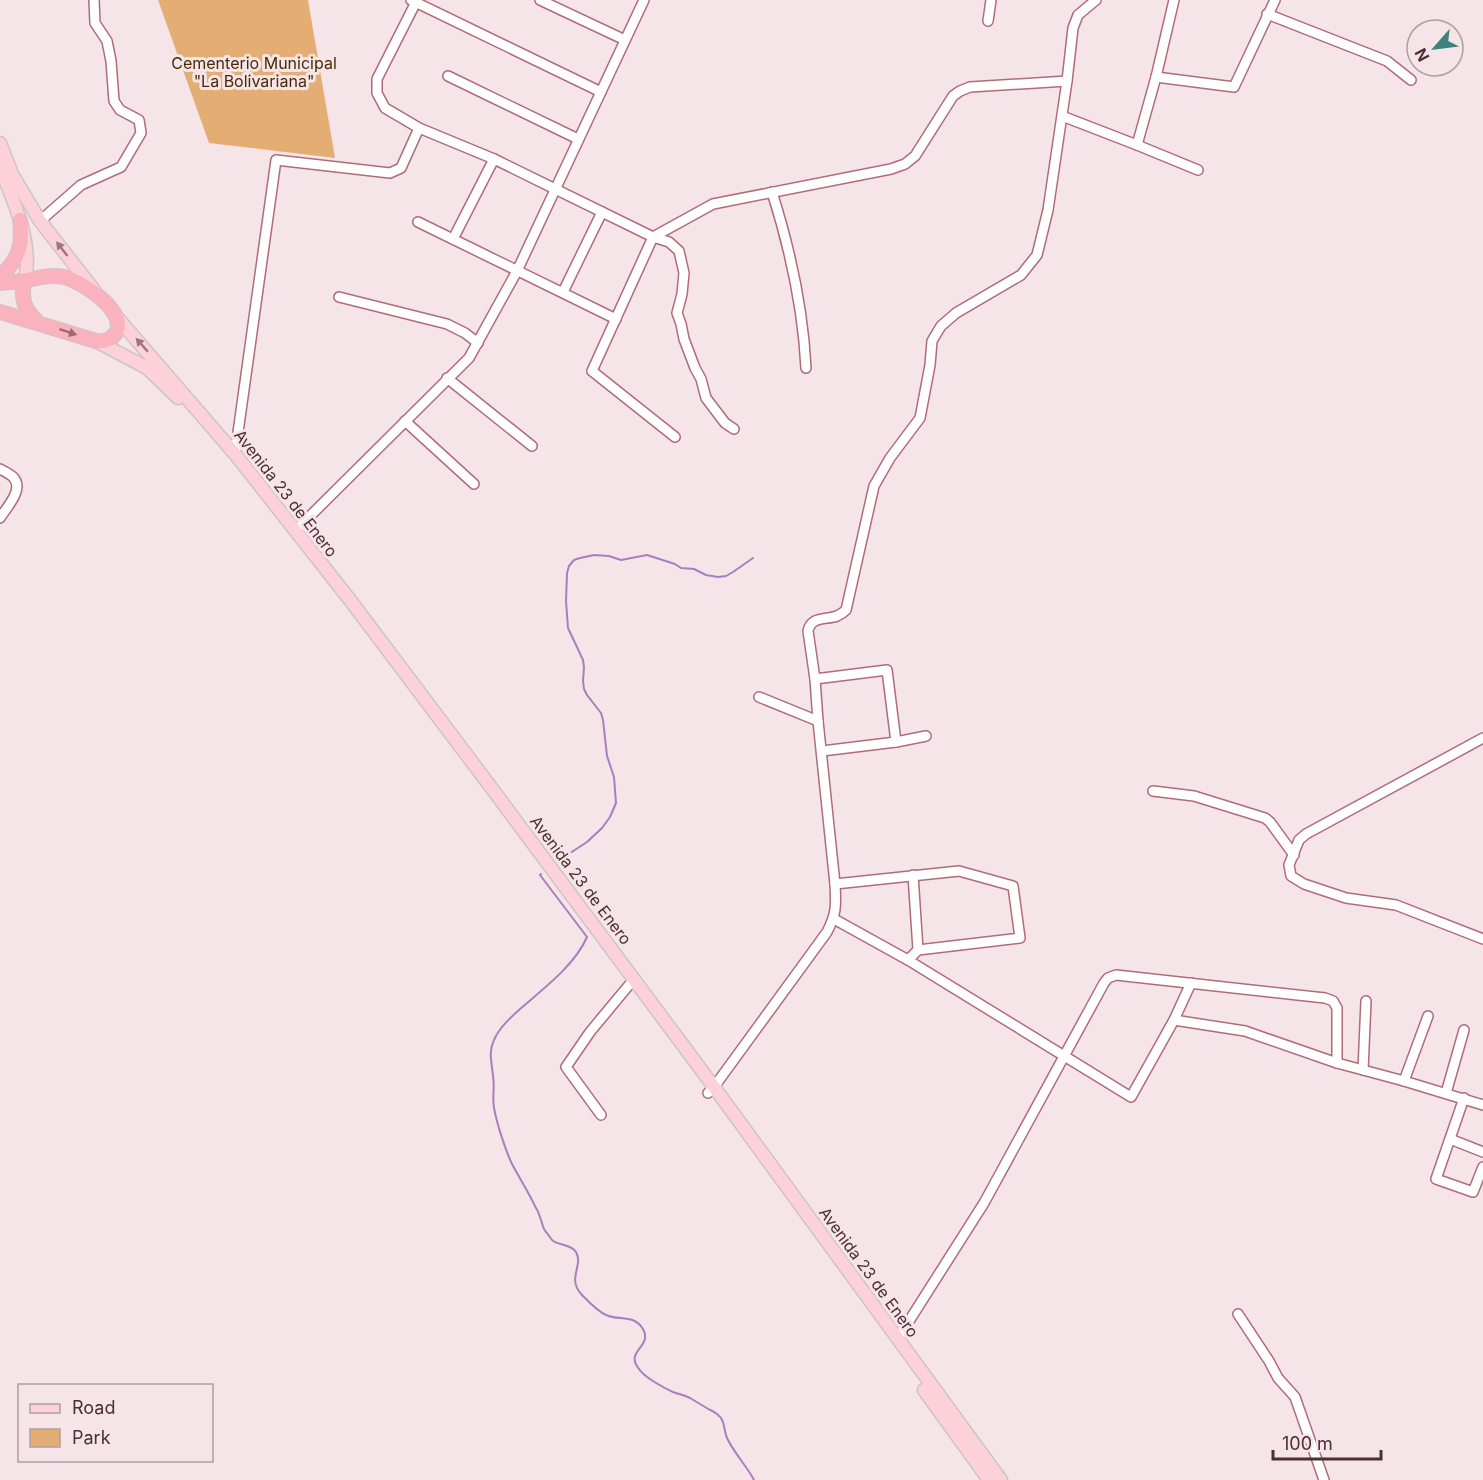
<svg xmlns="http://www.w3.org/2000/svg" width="1483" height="1480" viewBox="0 0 1483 1480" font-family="Inter,sans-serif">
<rect width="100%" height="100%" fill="#f6e5e8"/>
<path fill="#e3ad73" d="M 158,0 L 308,0 L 335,158 L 209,143 Z"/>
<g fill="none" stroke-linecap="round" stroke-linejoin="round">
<g stroke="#a97ebf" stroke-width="2">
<path d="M 561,859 L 587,842 L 602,828 L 610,817 L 616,803 L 614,777 L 607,756 L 603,720 L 601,713 L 587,695 L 584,689 L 583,681 L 584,667 L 583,660 L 568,628 L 566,601 L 567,573 L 569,566 L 574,560 L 580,558 L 594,555 L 609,556 L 621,560 L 647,555 L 675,564 L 681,568 L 694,569 L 706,575 L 718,577 L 726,576 L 733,572 L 753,558"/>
<path d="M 541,874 L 540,875 L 587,937 C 575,965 543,989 520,1009 C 510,1018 499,1028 494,1040 C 488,1052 492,1063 493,1076 C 495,1086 492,1097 494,1108 C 497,1124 505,1149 512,1164 C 520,1179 529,1193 536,1208 C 540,1214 541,1222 544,1229 C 546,1232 550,1237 552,1240 C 559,1246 571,1244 576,1252 C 584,1266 566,1278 582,1295 C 589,1302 597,1311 606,1315 C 619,1321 634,1314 643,1329 C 653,1347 624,1351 639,1369 C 644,1377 664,1388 673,1392 C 678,1394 684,1395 690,1398 C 695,1401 700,1404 705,1407 C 709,1410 714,1411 717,1414 C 726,1421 723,1429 727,1438 C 734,1453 746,1465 754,1480"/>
</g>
<g stroke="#b16b79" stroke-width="12">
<g id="minor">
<path d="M 411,0 L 601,92"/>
<path d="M 417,0 L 377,79 L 377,93 L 385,108 L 419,128 L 494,159 L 653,237 L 592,371 L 675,437"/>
<path d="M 540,0 L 625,40"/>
<path d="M 1267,14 L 1387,61 L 1411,80"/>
<path d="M 988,21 L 991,0"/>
<path d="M 448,76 L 578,139"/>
<path d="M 1156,77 L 1234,87 L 1275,0"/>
<path d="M 1062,116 L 1137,145 L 1198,170"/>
<path d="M 1137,145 L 1156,77 L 1174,0"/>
<path d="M 772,192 C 790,249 803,308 806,368"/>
<path d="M 40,221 L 81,185 L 121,167 L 141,133 L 139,120 L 120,110 L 114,101 L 111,61 L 107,41 L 95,23 L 94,0"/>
<path d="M 418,222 L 616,319"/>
<path d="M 453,239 L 494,159"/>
<path d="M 563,292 L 602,212"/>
<path d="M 339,297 L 447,324 L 465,333 L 478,343"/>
<path d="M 447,378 L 532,446"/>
<path d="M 405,421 L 474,484"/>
<path d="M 734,429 L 725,423 L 706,398 L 701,379 L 695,368 L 684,339 L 681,324 L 677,313 L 682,294 L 684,273 L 679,251 L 669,242 L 653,237 L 713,204 L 891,169 L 905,164 L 915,156 L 953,96 L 960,91 L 970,87 L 1067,81"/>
<path d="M 235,454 L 276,160 L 390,173 L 401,168 L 419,128"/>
<path d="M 0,469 C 4,471 10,474 13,477 C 25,489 6,508 0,518"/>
<path d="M 295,531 L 469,358 L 517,271 L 644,0"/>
<path d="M 815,679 L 887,670 L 896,742"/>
<path d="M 759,697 L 818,721"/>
<path d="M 1483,738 L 1306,834 L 1299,840 L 1289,865 L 1291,876 L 1304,884 L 1346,898 L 1396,905 L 1483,939"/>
<path d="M 822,751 L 896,742 L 926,736"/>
<path d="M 1153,791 L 1194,796 L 1265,818 L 1270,822 L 1294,855"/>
<path d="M 913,875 L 918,950"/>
<path d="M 835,884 L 959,871 L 1013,886 L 1020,938 L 918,950 L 908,960"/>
<path d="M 834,919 L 908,960 L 1131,1097 L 1174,1020 L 1191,983"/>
<path d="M 1174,1020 L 1245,1031 L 1337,1063 L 1404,1081 L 1483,1105"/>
<path d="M 1363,1070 L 1366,1001"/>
<path d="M 1404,1081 L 1428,1016"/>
<path d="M 708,1093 L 714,1087 L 827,932 C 837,913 836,904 835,884 L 818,721 L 815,679 L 808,631 C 811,616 826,620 837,616 C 841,614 843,613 846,610 L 874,486 L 890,458 L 920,418 L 930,365 L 932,341 L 941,326 L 956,313 L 1021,275 L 1037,255 L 1048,210 L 1067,81 L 1073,28 L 1078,15 L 1096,0"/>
<path d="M 1446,1093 L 1464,1030"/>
<path d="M 1464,1098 L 1436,1179 L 1473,1192 L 1483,1167"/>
<path d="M 601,1115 L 566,1067 L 590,1032 L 629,985"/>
<path d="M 1450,1139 L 1483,1152"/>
<path d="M 1238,1314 L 1269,1361 L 1278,1378 L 1295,1397 L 1324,1480"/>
<path d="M 897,1340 L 984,1203 L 1104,983 L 1108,978 L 1116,975 L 1325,998 L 1333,1001 L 1337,1008 L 1337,1063"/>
</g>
</g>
<g stroke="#cdc4c6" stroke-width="15">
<g id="major">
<path d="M 0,143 L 12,174 L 40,221 L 94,290"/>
<path d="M 0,167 C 14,203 33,241 25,280"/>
<path d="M 115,315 L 235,454 L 350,600 L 490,786 L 714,1087 L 1001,1480"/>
<path d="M 96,341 L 147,368 L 178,398"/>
<path d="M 924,1390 L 989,1480"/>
</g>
</g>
<g stroke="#cdc4c6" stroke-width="16">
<g id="highway">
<path d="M 0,277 C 19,259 23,246 20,220"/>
<path d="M 25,280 C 20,297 24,310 37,321"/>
<path d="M 0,283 C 8,282 15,282 23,281 C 37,278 49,274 64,277 C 81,281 128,311 116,333 C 111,340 105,342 96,341 L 0,312"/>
</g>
</g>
<use href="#minor" stroke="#fff" stroke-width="9"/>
<use href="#major" stroke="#fdd1d9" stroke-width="12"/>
<use href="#highway" stroke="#fbb2bf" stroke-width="14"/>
</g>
<defs><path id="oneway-solid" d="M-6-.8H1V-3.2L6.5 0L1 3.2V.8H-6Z" transform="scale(1.5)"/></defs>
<g fill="#9c777e">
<use href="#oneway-solid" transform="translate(62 249) rotate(-128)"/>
<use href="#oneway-solid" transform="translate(142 345) rotate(-131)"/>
</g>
<use fill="#9b6973" href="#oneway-solid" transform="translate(68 332) rotate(18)"/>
<g text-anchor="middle" stroke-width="6" stroke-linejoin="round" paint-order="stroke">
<g font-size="16" fill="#482b05" stroke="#f6e5e8">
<text x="254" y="69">Cementerio Municipal<tspan x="254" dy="18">"La Bolivariana"</tspan></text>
</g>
<g font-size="16" fill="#4d2e34" stroke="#f6e5e8">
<text transform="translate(286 493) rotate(52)" y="6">Avenida 23 de Enero</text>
<text transform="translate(581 880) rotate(53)" y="6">Avenida 23 de Enero</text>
<text transform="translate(869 1272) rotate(54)" y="6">Avenida 23 de Enero</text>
</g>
</g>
<rect x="18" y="1384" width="195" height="78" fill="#f6e5e8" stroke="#b29ca0" stroke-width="1.5"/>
<rect x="30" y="1404" width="30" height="9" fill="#fdd1d9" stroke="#b29ca0" stroke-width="1.5"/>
<text x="72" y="1414" font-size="18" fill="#4d2e34">Road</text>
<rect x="30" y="1429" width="30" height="18" fill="#e3ad73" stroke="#b29ca0" stroke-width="1.5"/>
<text x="72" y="1444" font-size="18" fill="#4d2e34">Park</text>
<g transform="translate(1435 48) rotate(242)"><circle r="28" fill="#f6e5e8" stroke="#b29ca0" stroke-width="1.5"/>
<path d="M0-4.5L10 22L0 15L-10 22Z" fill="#3c837d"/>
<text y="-9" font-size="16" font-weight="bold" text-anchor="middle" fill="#4d2e34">N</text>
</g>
<path d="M1273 1450v9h108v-9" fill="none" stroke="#4d2e34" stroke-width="3"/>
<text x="1282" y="1450" font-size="18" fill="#4d2e34" stroke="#f6e5e8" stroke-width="4.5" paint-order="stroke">100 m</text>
</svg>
